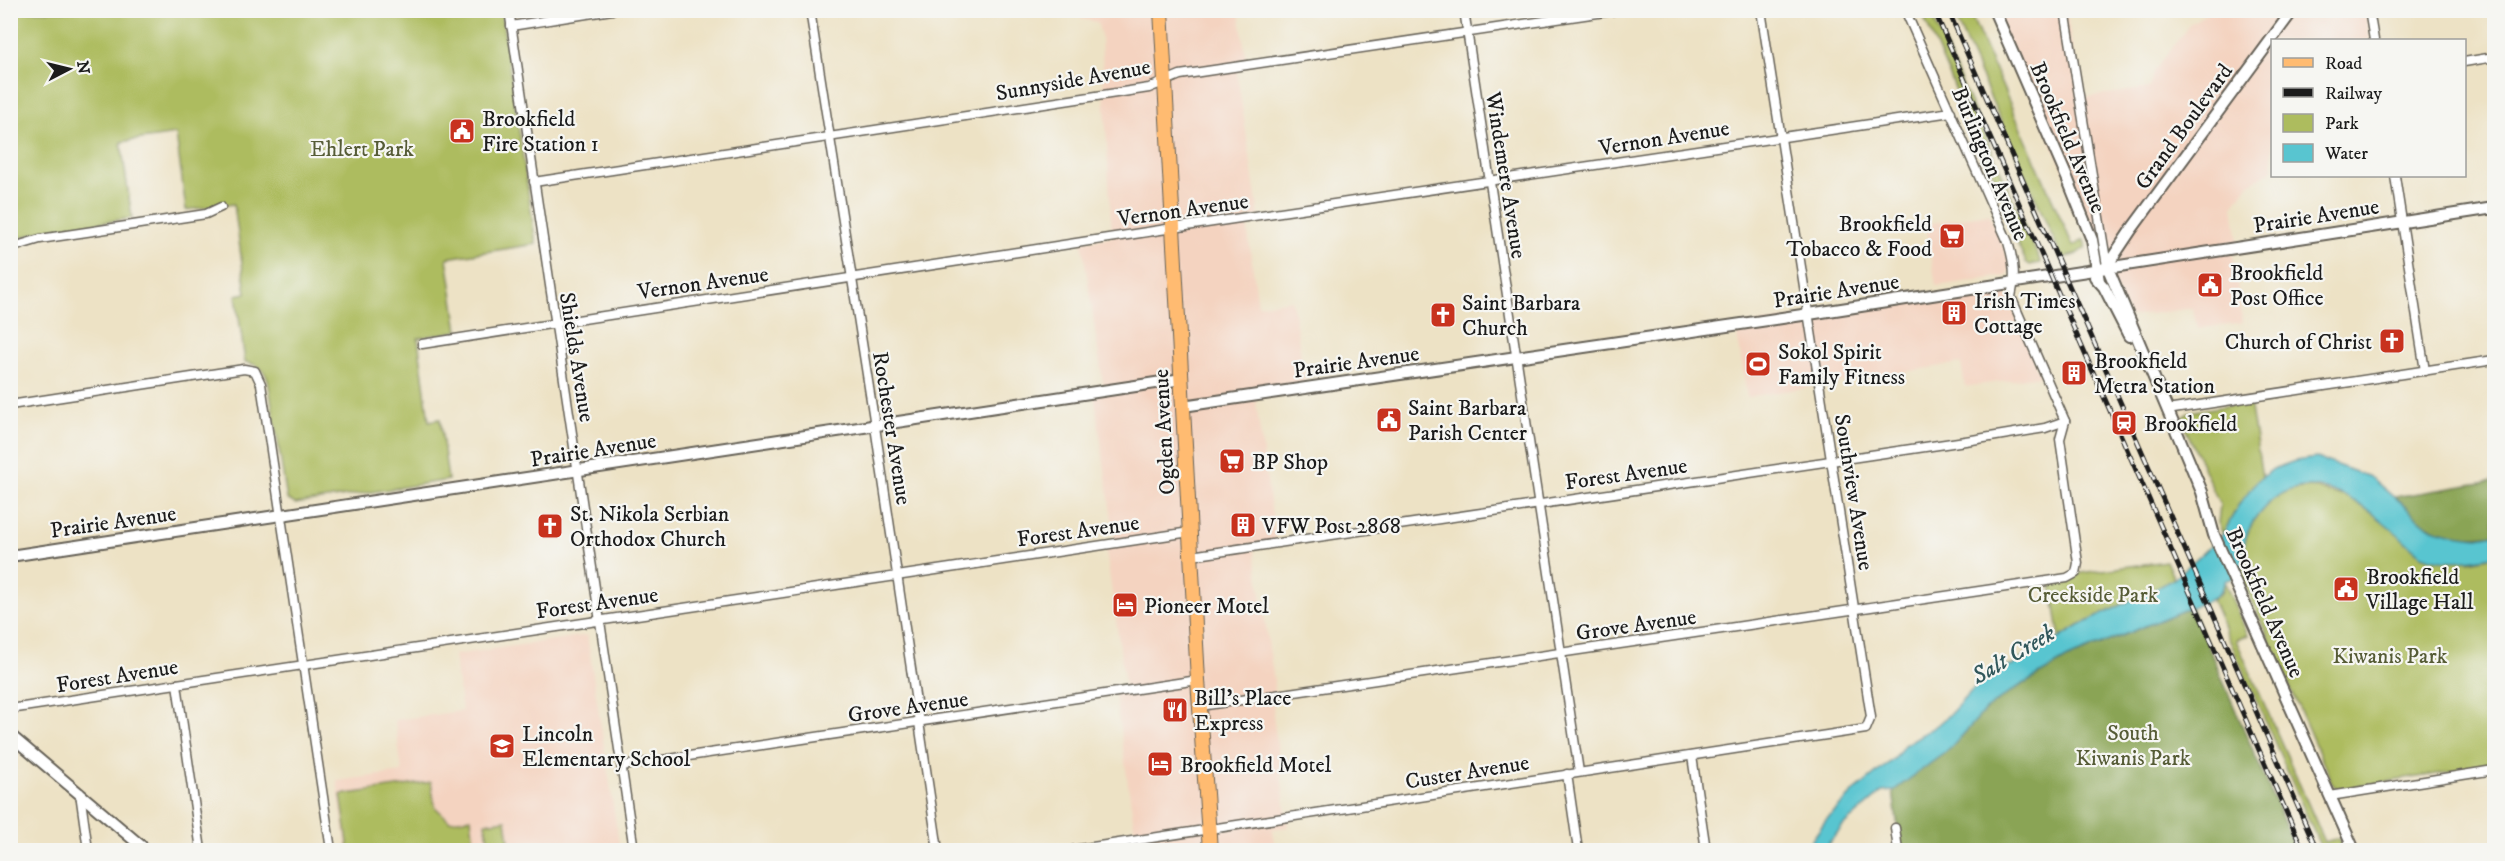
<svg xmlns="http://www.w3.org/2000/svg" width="2505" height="861" viewBox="0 0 2505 861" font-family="'IM FELL DW Pica',serif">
<rect width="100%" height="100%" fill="#f6f6f2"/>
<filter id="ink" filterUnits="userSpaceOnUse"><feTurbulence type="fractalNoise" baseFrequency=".0167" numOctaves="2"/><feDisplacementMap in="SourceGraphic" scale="12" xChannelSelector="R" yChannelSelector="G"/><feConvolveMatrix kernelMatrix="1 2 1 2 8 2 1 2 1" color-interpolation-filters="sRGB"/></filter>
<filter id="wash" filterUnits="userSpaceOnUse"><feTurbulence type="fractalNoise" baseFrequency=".008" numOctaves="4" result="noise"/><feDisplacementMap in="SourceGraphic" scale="24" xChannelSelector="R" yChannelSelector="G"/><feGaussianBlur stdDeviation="1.35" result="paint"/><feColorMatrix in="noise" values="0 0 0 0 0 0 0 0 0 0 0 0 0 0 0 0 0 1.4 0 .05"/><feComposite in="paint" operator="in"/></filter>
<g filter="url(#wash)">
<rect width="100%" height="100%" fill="#ede2c5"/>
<g fill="#f4d3c0">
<path d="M 1078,11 L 1239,11 L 1247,65 L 1236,67 L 1259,216 L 1246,218 L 1258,305 L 1292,300 L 1306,388 L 1255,396 L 1276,543 L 1254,547 L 1274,681 L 1273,714 L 1288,827 L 1272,829 L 1275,850 L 1131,850 L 1131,842 L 1136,840 L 1115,693 L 1126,691 L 1105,544 L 1115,542 L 1094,392 L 1104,390 L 1082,242 L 1112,237 L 1101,35 L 1097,22 L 1081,19 Z"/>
<path d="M 1993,11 L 2066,11 L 2081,98 L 2149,88 L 2155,70 L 2190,24 L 2210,11 L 2365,11 L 2370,40 L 2272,40 L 2272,170 L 2248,185 L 2233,206 L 2239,250 L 2232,251 L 2243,322 L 2197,329 L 2193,308 L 2129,317 Z"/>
<path d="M 1989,214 L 2012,266 L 2006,276 L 1936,286 L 1926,224 Z"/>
<path d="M 2004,287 L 2040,376 L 1965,387 L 1961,363 L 1747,397 L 1736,327 Z"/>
<path d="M 587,635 L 620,850 L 347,850 L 337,781 L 402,772 L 395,720 L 462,711 L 454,655 Z"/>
</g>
<g fill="#adbc5e" stroke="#646c3d" stroke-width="1.5">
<path d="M 11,11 L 501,11 L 536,244 L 447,258 L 458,331 L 418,338 L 429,421 L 440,419 L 448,480 L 295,504 L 287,499 L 268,380 C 264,368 256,364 245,362 L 236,295 L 246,293 L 234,204 L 186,210 L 176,134 L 121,142 L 132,218 L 39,232 L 11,241 Z"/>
<path d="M 1921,11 L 1930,11 L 2041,263 L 2030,265 L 2026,262 L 2010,227 L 2013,219 Z"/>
<path d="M 1952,11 L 1969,11 L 2073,246 L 2084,240 L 2086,247 L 2075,255 L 2062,258 Z"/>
<path d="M 2250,402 L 2262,477 L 2238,506 L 2223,534 L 2218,523 L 2220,505 L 2183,423 L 2183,418 L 2189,412 Z"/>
<path d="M 2310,487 L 2350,498 L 2382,520 L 2469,561 L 2494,556 L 2494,765 L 2341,789 L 2335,787 L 2332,783 L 2240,574 C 2244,565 2242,555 2244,546 C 2247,524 2269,496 2291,490 C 2297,488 2304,488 2310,487 Z"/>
<path d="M 2166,561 L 2174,579 L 2079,626 L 2060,638 L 2051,584 L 2074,578 L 2081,573 Z"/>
<path d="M 2224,581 L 2248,635 L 2236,640 L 2325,842 L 2338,838 L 2343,850 L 2322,850 L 2212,600 L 2222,592 Z"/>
<path d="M 431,782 L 435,807 L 450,821 L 471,818 L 475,850 L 349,850 L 341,795 Z"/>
<path d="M 506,820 L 509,841 L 489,845 L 485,823 Z"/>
</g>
<g fill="#8aa455" stroke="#536038" stroke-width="1.5">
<path d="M 2494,481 L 2494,534 C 2473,538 2450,536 2430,527 C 2418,521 2405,506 2395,497 Z"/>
<path d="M 2191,607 L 2296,850 L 1901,850 L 1893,791 L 1951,748 L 1985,710 L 2015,689 L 2068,658 Z"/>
</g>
<path fill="#58c5d0" stroke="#3a7076" stroke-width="1.5" d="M 2317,458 L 2370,477 L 2429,527 L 2454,534 L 2478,537 L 2494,534 L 2494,556 C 2472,560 2445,565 2422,555 C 2412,550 2403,538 2394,531 C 2368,508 2326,475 2288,491 C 2267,499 2247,524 2244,546 C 2242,553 2245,567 2241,573 C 2237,577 2229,579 2225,581 C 2220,599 2207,602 2191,607 L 2068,658 L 2015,689 L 1985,710 L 1951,748 L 1893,791 L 1882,792 L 1843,826 L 1823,850 L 1805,850 L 1826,820 L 1857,789 L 1895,758 L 1904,745 L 1936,726 L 1952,712 L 1987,674 L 1996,669 L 2012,666 L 2037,647 L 2060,638 L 2079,626 L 2174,579 L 2223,534 L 2238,506 L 2257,481 L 2273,469 L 2295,461 Z"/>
</g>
<g filter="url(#ink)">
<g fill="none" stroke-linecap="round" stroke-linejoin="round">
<g stroke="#656157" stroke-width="11">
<g id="minor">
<path d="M 509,10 L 634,850"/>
<path d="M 810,10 L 873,413 L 938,850"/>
<path d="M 1464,10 L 1579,772"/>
<path d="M 2065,10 L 2107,266"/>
<path d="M 2369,10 L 2374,40"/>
<path d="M 511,26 L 612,10"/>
<path d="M 2464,62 L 2494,57"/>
<path d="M 2395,176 L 2425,371"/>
<path d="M 534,182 L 1149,88 L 1180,75 L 1618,10"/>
<path d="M 10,248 L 40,239 L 206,214 L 221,207"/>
<path d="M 422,344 L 1173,228 L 1951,112"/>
<path d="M 10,405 L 244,369 L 255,371 L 261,384 L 331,850"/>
<path d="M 2167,410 L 2494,360"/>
<path d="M 1191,556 L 1972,440 L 2045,428 L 2065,421"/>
<path d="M 177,684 L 201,850"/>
<path d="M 1200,706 L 2067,578 L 2076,573 L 2078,563 L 2060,439 L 2065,421 L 2011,297 C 2016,277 2014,262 2008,242 L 1905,10"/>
<path d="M 10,709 L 1190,532"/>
<path d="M 1692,756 L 1706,850"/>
<path d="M 622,766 L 1198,680"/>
<path d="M 1567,774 L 1578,850"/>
<path d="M 80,793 L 88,850"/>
<path d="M 2330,796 L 2494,770"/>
<path d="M 1895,828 L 1898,850"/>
<path d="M 1073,850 L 1866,729 L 1871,717 L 1761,10"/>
</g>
</g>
<g stroke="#656157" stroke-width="14">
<g id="tertiary">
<path d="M 1994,10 L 2068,180 L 2092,240 L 2099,281"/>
<path d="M 2107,266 L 2202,492 L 2214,535 L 2354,850"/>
<path d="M 2107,266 L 2131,230 L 2293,10"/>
<path d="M 2095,277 L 2104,287 L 2129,336"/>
<path d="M 1183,406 L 1809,314 L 2494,208"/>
<path d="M 10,556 L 1182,379"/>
<path d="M 10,735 L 146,850"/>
</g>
</g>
<g stroke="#656157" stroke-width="16">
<path id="primary" d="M 1161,10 L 1198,680 L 1210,850"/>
</g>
<use href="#minor" stroke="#fff" stroke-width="8"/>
<use href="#tertiary" stroke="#fff" stroke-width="10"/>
<use href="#primary" stroke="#ffbb71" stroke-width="14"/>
<g stroke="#1c1c1c" stroke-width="5">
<g id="rail">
<path d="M 1934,10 L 2303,850"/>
<path d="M 1948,10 L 2317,850"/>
</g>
</g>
<use href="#rail" stroke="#f6f6f2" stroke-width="3" stroke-dasharray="9" stroke-linecap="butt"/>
</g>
</g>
<defs>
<g id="civic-square" transform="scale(1.35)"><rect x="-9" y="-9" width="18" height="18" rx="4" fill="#c8321e" stroke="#f6f6f2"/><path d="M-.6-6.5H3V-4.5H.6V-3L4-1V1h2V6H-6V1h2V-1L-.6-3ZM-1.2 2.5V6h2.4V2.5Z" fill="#fff"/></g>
<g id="supermarket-square" transform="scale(1.35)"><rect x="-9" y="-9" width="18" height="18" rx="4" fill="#c8321e" stroke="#f6f6f2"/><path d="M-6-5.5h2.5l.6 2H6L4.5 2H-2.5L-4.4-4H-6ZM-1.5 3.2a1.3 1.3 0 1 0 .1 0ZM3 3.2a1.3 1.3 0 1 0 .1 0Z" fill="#fff"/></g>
<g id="building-square" transform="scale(1.35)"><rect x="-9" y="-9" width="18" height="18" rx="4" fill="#c8321e" stroke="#f6f6f2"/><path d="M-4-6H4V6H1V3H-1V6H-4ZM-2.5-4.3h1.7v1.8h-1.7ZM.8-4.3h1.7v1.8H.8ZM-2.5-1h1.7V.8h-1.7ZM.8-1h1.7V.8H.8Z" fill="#fff"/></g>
<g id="church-square" transform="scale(1.35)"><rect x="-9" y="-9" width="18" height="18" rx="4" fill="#c8321e" stroke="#f6f6f2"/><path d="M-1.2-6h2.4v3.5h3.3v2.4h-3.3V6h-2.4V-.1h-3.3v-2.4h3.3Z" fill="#fff"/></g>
<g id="stadium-square" transform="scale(1.35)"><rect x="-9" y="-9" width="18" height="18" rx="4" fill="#c8321e" stroke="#f6f6f2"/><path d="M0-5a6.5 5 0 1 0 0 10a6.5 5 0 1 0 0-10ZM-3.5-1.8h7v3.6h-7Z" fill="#fff"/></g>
<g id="station-square" transform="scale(1.35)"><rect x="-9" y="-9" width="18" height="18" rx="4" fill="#c8321e" stroke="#f6f6f2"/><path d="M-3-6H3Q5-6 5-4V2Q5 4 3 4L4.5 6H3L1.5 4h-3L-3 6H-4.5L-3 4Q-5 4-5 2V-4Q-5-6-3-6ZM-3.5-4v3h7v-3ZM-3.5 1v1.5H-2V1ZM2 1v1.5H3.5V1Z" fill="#fff"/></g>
<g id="hotel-square" transform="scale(1.35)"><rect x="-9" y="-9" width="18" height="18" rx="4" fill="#c8321e" stroke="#f6f6f2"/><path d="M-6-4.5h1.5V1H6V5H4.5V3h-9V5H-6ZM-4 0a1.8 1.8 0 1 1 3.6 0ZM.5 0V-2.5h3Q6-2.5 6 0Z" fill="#fff"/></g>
<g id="restaurant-square" transform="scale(1.35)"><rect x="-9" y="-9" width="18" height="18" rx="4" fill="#c8321e" stroke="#f6f6f2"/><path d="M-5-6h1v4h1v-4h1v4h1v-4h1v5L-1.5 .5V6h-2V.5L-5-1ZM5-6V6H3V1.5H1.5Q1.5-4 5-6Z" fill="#fff"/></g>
<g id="school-square" transform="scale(1.35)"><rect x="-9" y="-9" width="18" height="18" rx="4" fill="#c8321e" stroke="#f6f6f2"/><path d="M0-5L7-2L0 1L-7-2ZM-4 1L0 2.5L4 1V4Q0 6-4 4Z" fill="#fff"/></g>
</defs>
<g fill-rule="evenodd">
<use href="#civic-square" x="462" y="131"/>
<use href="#supermarket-square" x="1952" y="236"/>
<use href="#civic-square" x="2210" y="285"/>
<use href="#building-square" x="1954" y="313"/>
<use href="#church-square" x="1443" y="315"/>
<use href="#church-square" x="2392" y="341"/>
<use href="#stadium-square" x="1758" y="364"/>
<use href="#building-square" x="2074" y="373"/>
<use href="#civic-square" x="1389" y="420"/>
<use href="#station-square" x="2124" y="423"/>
<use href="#supermarket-square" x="1232" y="461"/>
<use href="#building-square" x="1243" y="525"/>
<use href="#church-square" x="550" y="526"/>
<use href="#civic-square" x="2346" y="589"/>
<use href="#hotel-square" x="1125" y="605"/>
<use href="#restaurant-square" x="1175" y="710"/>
<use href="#school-square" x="502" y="746"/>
<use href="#hotel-square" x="1160" y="764"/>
</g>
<g text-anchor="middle" stroke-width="4.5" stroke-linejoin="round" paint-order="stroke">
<g font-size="22" fill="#1c1c1c" stroke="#f6f6f2">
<text transform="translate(1073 79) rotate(-10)" y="8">Sunnyside Avenue</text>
<text transform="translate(2183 126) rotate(-54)" y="8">Grand Boulevard</text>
<text transform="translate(1664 137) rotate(-9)" y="8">Vernon Avenue</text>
<text transform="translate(2069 137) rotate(67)" y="8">Brookfield Avenue</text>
<text transform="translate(1991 163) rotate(67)" y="8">Burlington Avenue</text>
<text transform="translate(1507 175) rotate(81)" y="8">Windemere Avenue</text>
<text transform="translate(1183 209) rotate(-8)" y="8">Vernon Avenue</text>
<text transform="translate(2316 215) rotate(-9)" y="8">Prairie Avenue</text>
<text transform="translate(703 282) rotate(-8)" y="8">Vernon Avenue</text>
<text transform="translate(1836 290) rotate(-9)" y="8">Prairie Avenue</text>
<text transform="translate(578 357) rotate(81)" y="8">Shields Avenue</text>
<text transform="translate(1356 361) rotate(-8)" y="8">Prairie Avenue</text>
<text transform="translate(893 428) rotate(81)" y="8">Rochester Avenue</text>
<text transform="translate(1163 432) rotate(-93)" y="8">Ogden Avenue</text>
<text transform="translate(593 449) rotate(-9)" y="8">Prairie Avenue</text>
<text transform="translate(1626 473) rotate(-8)" y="8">Forest Avenue</text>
<text transform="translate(1855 492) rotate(81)" y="8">Southview Avenue</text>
<text transform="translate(113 521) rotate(-8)" y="8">Prairie Avenue</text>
<text transform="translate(1078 530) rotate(-8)" y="8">Forest Avenue</text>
<text transform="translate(597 602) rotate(-8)" y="8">Forest Avenue</text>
<text transform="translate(2266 602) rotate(66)" y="8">Brookfield Avenue</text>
<text transform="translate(1636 624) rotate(-8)" y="8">Grove Avenue</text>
<text transform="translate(117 675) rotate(-9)" y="8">Forest Avenue</text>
<text transform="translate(908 706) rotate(-8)" y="8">Grove Avenue</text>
<text transform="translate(1467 771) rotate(-9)" y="8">Custer Avenue</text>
</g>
<g font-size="22" fill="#1c1c1c" stroke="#f6f6f2" text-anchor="start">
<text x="482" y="126">Brookfield<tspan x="482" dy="25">Fire Station 1</tspan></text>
<text x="1932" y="231" text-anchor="end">Brookfield<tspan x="1932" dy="25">Tobacco &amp; Food</tspan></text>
<text x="2230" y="280">Brookfield<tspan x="2230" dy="25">Post Office</tspan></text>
<text x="1974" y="308">Irish Times<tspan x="1974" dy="25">Cottage</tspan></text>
<text x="1462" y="310">Saint Barbara<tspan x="1462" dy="25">Church</tspan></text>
<text x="2372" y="349" text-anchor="end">Church of Christ</text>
<text x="1778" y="359">Sokol Spirit<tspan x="1778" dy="25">Family Fitness</tspan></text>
<text x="2094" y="368">Brookfield<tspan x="2094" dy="25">Metra Station</tspan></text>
<text x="1408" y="415">Saint Barbara<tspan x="1408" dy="25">Parish Center</tspan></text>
<text x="2144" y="431">Brookfield</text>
<text x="1252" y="469">BP Shop</text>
<text x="570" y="521">St. Nikola Serbian<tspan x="570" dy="25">Orthodox Church</tspan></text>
<text x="1262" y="533">VFW Post 2868</text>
<text x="2366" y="584">Brookfield<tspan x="2366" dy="25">Village Hall</tspan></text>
<text x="1144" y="613">Pioneer Motel</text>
<text x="1194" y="705">Bill's Place<tspan x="1194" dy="25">Express</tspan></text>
<text x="522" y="741">Lincoln<tspan x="522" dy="25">Elementary School</tspan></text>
<text x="1180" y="772">Brookfield Motel</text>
</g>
<g font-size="22" fill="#565c36" stroke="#f6f6f2">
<text x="362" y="156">Ehlert Park</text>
<text x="2093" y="602">Creekside Park</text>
<text x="2390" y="663">Kiwanis Park</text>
<text x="2133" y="740">South<tspan x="2133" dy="25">Kiwanis Park</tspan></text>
</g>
<g font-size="24" font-style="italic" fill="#31575b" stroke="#f6f6f2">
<text transform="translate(2013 654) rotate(-31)" y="8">Salt Creek</text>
</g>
</g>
<rect width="2505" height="861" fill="none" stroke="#f6f6f2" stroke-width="36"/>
<rect x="2271" y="39" width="195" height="138" fill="#f6f6f2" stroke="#9f9f9c" stroke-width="1.5"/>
<rect x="2283" y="58" width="30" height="9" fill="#ffbb71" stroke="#9f9f9c" stroke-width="1.5"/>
<text x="2325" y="69" font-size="18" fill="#1c1c1c">Road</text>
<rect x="2283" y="88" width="30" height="9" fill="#1c1c1c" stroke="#9f9f9c" stroke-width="1.5"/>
<text x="2325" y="99" font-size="18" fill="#1c1c1c">Railway</text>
<rect x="2283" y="114" width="30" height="18" fill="#adbc5e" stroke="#9f9f9c" stroke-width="1.5"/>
<text x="2325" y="129" font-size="18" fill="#1c1c1c">Park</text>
<rect x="2283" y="144" width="30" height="18" fill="#58c5d0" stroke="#9f9f9c" stroke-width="1.5"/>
<text x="2325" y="159" font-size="18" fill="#1c1c1c">Water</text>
<g transform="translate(69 69) rotate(83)" stroke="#f6f6f2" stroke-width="4.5" paint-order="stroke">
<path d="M0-4.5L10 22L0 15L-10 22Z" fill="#1c1c1c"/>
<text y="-9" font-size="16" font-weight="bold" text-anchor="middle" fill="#1c1c1c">N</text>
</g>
</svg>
